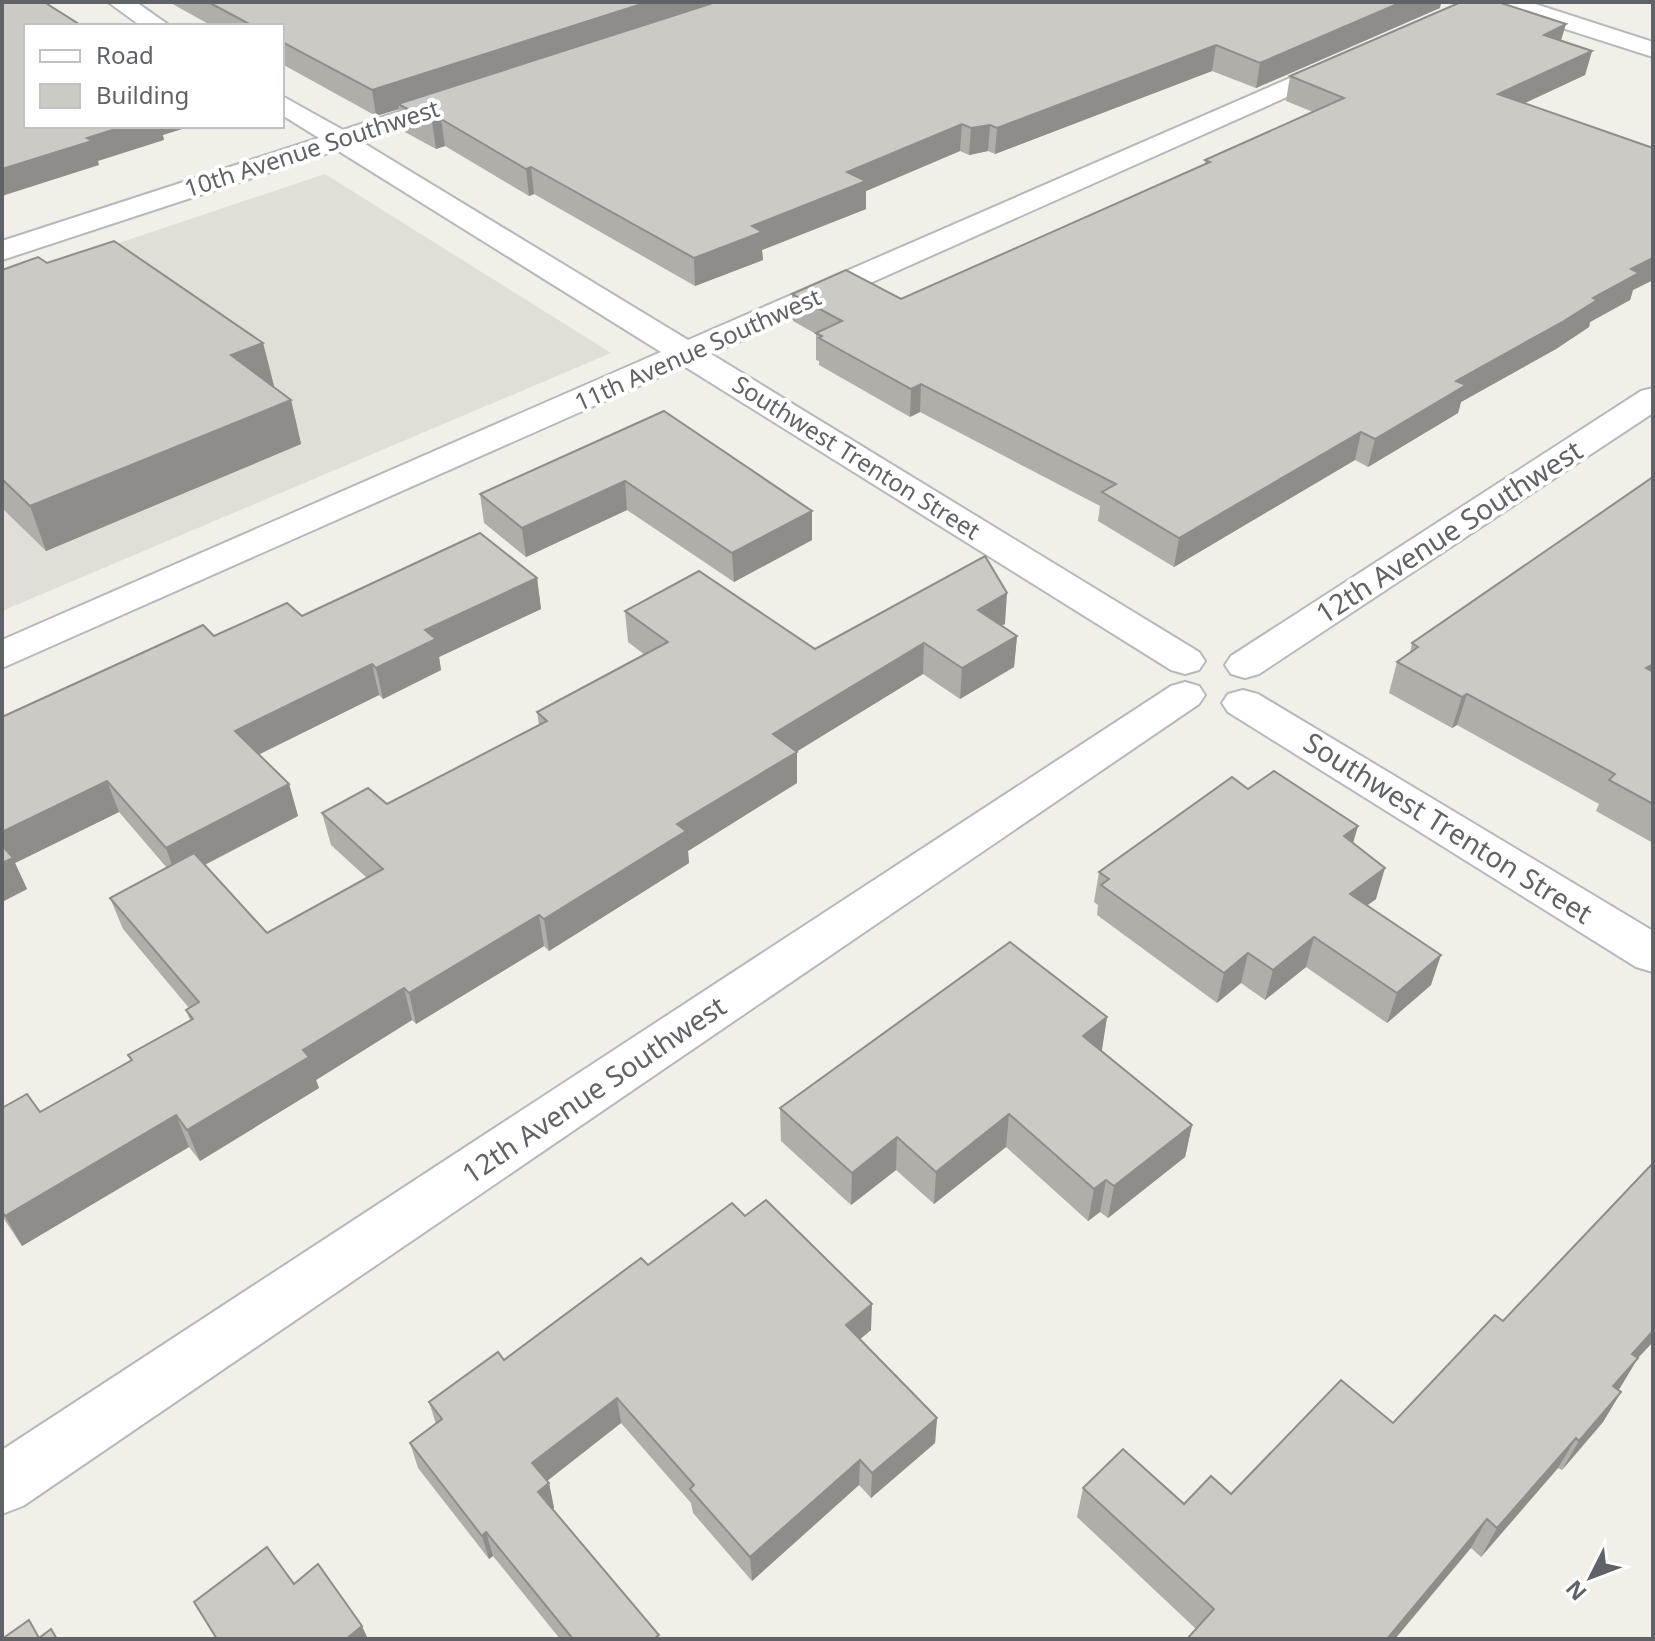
<svg xmlns="http://www.w3.org/2000/svg" width="1655" height="1641" viewBox="0 0 1655 1641" font-family="'Noto Sans',sans-serif">
<rect width="100%" height="100%" fill="#f1efe8"/>
<path fill="#e1ded6" d="M 325,174 L 611,353 L 2,611 L 2,282 Z"/>
<g fill="none" stroke-linecap="round" stroke-linejoin="round">
<g stroke="#b5b8bc" stroke-width="4">
<g id="street">
<path d="M 108,2 L 136,2 L 170,26 L 141,26 Z"/>
<path d="M 1343,55 L 1356,63 L 1352,68 L 711,354 L 1199,652 L 1205,661 L 1199,670 L 1185,674 L 1171,670 L 684,366 L 2,668 L 2,640 L 661,352 L 337,150 L 2,260 L 2,241 L 319,138 L 282,115 L 282,96 L 343,130 L 447,96 L 465,96 L 469,102 L 465,108 L 362,142 L 688,340 Z"/>
<path d="M 1653,388 L 1653,413 L 1259,674 L 1245,678 L 1231,674 L 1225,665 L 1231,656 L 1641,391 Z"/>
<path d="M 1185,682 L 1199,686 L 1205,695 L 1199,704 L 23,1506 L 2,1514 L 2,1450 L 1171,686 Z"/>
<path d="M 1243,690 L 1258,694 L 1653,931 L 1653,972 L 1636,967 L 1228,712 L 1222,703 L 1228,694 Z"/>
</g>
</g>
<g stroke="#b6babf" stroke-width="4">
<path id="secondary" d="M 1493,2 L 1529,2 L 1653,42 L 1653,57 L 1497,7 Z"/>
</g>
<use href="#street" fill="#fff" fill-rule="evenodd"/>
<use href="#secondary" fill="#fff" fill-rule="evenodd"/>
</g>
<g fill="#afaea9">
<path d="M 169,2 L 1441,2 L 1440,8 L 1256,88 L 1212,71 L 995,154 L 988,151 L 969,155 L 960,151 L 866,191 L 866,209 L 762,250 L 763,260 L 695,286 L 534,194 L 529,196 L 445,146 L 436,149 L 403,131 L 399,109 L 376,116 L 282,64 L 282,26 L 212,26 Z"/>
<path d="M 1561,40 L 1592,51 L 1585,75 L 1524,103 L 1653,148 L 1653,280 L 1633,290 L 1630,300 L 1590,322 L 1589,327 L 1556,349 L 1461,402 L 1458,413 L 1368,467 L 1355,460 L 1174,567 L 1098,521 L 1100,506 L 920,412 L 910,417 L 819,365 L 819,361 L 816,360 L 816,334 L 793,321 L 792,294 L 901,299 L 1205,164 L 1205,160 L 1313,112 L 1286,101 L 1290,76 Z"/>
<path d="M 47,263 L 263,343 L 274,386 L 273,386 L 291,400 L 301,444 L 46,551 L 2,508 L 2,270 Z"/>
<path d="M 664,411 L 812,540 L 734,582 L 627,510 L 526,557 L 484,523 L 480,494 Z"/>
<path d="M 1653,477 L 1653,843 L 1596,811 L 1599,804 L 1457,725 L 1452,728 L 1389,693 L 1397,662 L 1410,653 L 1412,643 Z"/>
<path d="M 537,578 L 541,609 L 439,657 L 441,670 L 383,699 L 379,695 L 259,754 L 289,784 L 298,816 L 205,865 L 267,933 L 367,878 L 331,845 L 322,813 L 387,804 L 539,725 L 537,712 L 645,655 L 628,642 L 625,611 L 815,649 L 1005,624 L 1001,626 L 1017,636 L 1014,667 L 960,699 L 923,674 L 796,752 L 797,783 L 688,851 L 689,863 L 549,951 L 544,946 L 416,1024 L 412,1020 L 316,1080 L 319,1088 L 200,1161 L 189,1147 L 22,1246 L 2,1216 L 2,1108 L 40,1112 L 131,1061 L 128,1055 L 190,1020 L 186,1010 L 189,1008 L 123,929 L 110,898 L 167,868 L 119,812 L 15,863 L 27,889 L 2,902 L 2,717 L 214,636 L 302,616 Z"/>
<path d="M 1248,789 L 1358,826 L 1353,843 L 1376,899 L 1367,905 L 1431,985 L 1387,1023 L 1306,967 L 1265,1000 L 1241,983 L 1217,1003 L 1097,915 L 1098,905 L 1094,902 L 1099,872 Z"/>
<path d="M 1107,1017 L 1101,1051 L 1192,1125 L 1185,1157 L 1108,1218 L 1100,1212 L 1088,1221 L 1006,1147 L 934,1204 L 896,1170 L 851,1205 L 781,1141 L 780,1108 Z"/>
<path d="M 745,1216 L 871,1330 L 860,1339 L 937,1418 L 935,1443 L 871,1498 L 859,1485 L 752,1581 L 693,1513 L 691,1503 L 621,1423 L 547,1481 L 549,1483 L 554,1508 L 553,1509 L 659,1639 L 560,1639 L 493,1556 L 489,1559 L 418,1468 L 410,1443 L 436,1424 L 429,1402 L 504,1360 L 648,1265 Z"/>
<path d="M 1503,1321 L 1638,1358 L 1618,1390 L 1621,1392 L 1603,1422 L 1562,1470 L 1558,1468 L 1481,1557 L 1471,1548 L 1196,1629 L 1077,1517 L 1083,1488 L 1184,1504 L 1231,1494 L 1393,1423 Z"/>
<path d="M 294,1584 L 368,1639 L 216,1639 L 194,1602 Z"/>
</g>
<g fill="#8f8d8a">
<path d="M 648,2 L 725,2 L 398,104 L 399,109 L 376,116 L 372,90 Z"/>
<path d="M 1402,2 L 1441,2 L 1440,8 L 1256,88 L 1260,63 Z"/>
<path d="M 1566,24 L 1559,47 L 1544,35 Z"/>
<path d="M 1216,45 L 1212,71 L 995,154 L 997,128 Z"/>
<path d="M 1592,51 L 1585,75 L 1491,119 L 1498,94 Z"/>
<path d="M 441,119 L 445,146 L 436,149 L 432,122 Z"/>
<path d="M 962,124 L 960,151 L 866,191 L 866,209 L 762,250 L 763,260 L 695,286 L 694,258 L 847,172 Z"/>
<path d="M 990,125 L 988,151 L 969,155 L 971,128 Z"/>
<path d="M 125,126 L 192,126 L 163,135 L 164,140 L 98,161 L 99,165 L 2,196 L 2,169 L 87,138 Z"/>
<path d="M 531,167 L 534,194 L 529,196 L 526,169 Z"/>
<path d="M 1653,258 L 1653,280 L 1633,290 L 1630,300 L 1590,322 L 1589,327 L 1556,349 L 1461,402 L 1458,413 L 1368,467 L 1375,439 L 1456,381 L 1593,298 L 1631,269 Z"/>
<path d="M 263,343 L 274,386 L 242,399 L 231,355 Z"/>
<path d="M 921,384 L 920,412 L 910,417 L 911,389 Z"/>
<path d="M 291,400 L 301,444 L 46,551 L 30,506 Z"/>
<path d="M 1361,432 L 1355,460 L 1174,567 L 1179,538 Z"/>
<path d="M 625,481 L 627,510 L 526,557 L 522,528 Z"/>
<path d="M 812,511 L 812,540 L 734,582 L 732,553 Z"/>
<path d="M 537,578 L 541,609 L 439,657 L 441,670 L 383,699 L 376,668 L 425,630 Z"/>
<path d="M 1007,593 L 1005,624 L 976,641 L 978,610 Z"/>
<path d="M 1017,636 L 1014,667 L 960,699 L 962,668 Z"/>
<path d="M 924,643 L 923,674 L 773,766 L 773,734 Z"/>
<path d="M 372,664 L 379,695 L 244,762 L 235,731 Z"/>
<path d="M 1653,664 L 1653,686 L 1646,668 Z"/>
<path d="M 1467,694 L 1457,725 L 1452,728 L 1462,697 Z"/>
<path d="M 797,752 L 797,783 L 688,851 L 689,863 L 549,951 L 544,919 L 677,824 Z"/>
<path d="M 107,781 L 119,812 L 15,863 L 27,889 L 2,902 L 2,832 Z"/>
<path d="M 289,784 L 298,816 L 177,879 L 166,848 Z"/>
<path d="M 1358,826 L 1349,856 L 1344,836 Z"/>
<path d="M 1385,868 L 1376,899 L 1342,924 L 1350,894 Z"/>
<path d="M 539,915 L 544,946 L 416,1024 L 409,993 Z"/>
<path d="M 1314,937 L 1306,967 L 1265,1000 L 1273,970 Z"/>
<path d="M 1248,953 L 1241,983 L 1217,1003 L 1224,973 Z"/>
<path d="M 1441,955 L 1431,985 L 1387,1023 L 1397,993 Z"/>
<path d="M 404,988 L 412,1020 L 316,1080 L 319,1088 L 200,1161 L 187,1130 L 303,1050 Z"/>
<path d="M 1107,1017 L 1102,1050 L 1078,1069 L 1083,1036 Z"/>
<path d="M 1009,1114 L 1006,1147 L 934,1204 L 936,1172 Z"/>
<path d="M 176,1115 L 189,1147 L 22,1246 L 5,1216 Z"/>
<path d="M 1192,1125 L 1185,1157 L 1108,1218 L 1114,1186 Z"/>
<path d="M 897,1137 L 896,1170 L 851,1205 L 852,1173 Z"/>
<path d="M 1106,1180 L 1100,1212 L 1088,1221 L 1094,1189 Z"/>
<path d="M 872,1304 L 871,1330 L 846,1351 L 846,1325 Z"/>
<path d="M 1653,1331 L 1653,1342 L 1638,1358 L 1620,1388 L 1595,1416 L 1632,1354 Z"/>
<path d="M 1621,1392 L 1603,1422 L 1562,1470 L 1579,1441 Z"/>
<path d="M 617,1398 L 621,1423 L 538,1488 L 532,1463 Z"/>
<path d="M 937,1418 L 935,1443 L 871,1498 L 872,1473 Z"/>
<path d="M 1576,1438 L 1558,1468 L 1481,1557 L 1497,1528 Z"/>
<path d="M 860,1460 L 859,1485 L 752,1581 L 750,1557 Z"/>
<path d="M 549,1483 L 554,1508 L 544,1516 L 538,1492 Z"/>
<path d="M 1487,1519 L 1471,1548 L 1395,1639 L 1387,1639 Z"/>
<path d="M 486,1532 L 493,1556 L 489,1559 L 482,1536 Z"/>
<path d="M 362,1626 L 368,1639 L 346,1639 Z"/>
</g>
<g fill="#cccac5" stroke="#8f8d8a" stroke-width="2">
<path d="M 2,2 L 44,2 L 82,26 L 26,26 L 26,126 L 125,126 L 87,138 L 92,141 L 2,169 Z"/>
<path d="M 208,2 L 648,2 L 372,90 L 282,42 L 282,26 L 253,26 Z"/>
<path d="M 716,2 L 1402,2 L 1260,63 L 1216,45 L 997,128 L 990,125 L 971,128 L 962,124 L 847,172 L 866,181 L 752,226 L 762,232 L 694,258 L 531,167 L 526,169 L 441,119 L 432,122 L 398,104 Z"/>
<path d="M 1461,2 L 1498,2 L 1566,24 L 1544,35 L 1592,51 L 1498,94 L 1653,148 L 1653,258 L 1631,269 L 1639,273 L 1593,298 L 1597,300 L 1564,321 L 1456,381 L 1466,385 L 1375,439 L 1361,432 L 1179,538 L 1102,492 L 1116,484 L 921,384 L 911,389 L 819,338 L 822,336 L 816,333 L 842,321 L 792,294 L 846,270 L 901,299 L 1210,162 L 1205,160 L 1344,98 L 1290,76 Z"/>
<path d="M 114,241 L 263,343 L 231,355 L 291,400 L 30,506 L 2,479 L 2,270 L 38,257 L 47,263 Z"/>
<path d="M 664,411 L 812,511 L 732,553 L 625,481 L 522,528 L 480,494 Z"/>
<path d="M 1653,477 L 1653,664 L 1646,668 L 1653,672 L 1653,804 L 1609,780 L 1615,774 L 1467,694 L 1462,697 L 1397,662 L 1418,647 L 1412,643 Z"/>
<path d="M 480,533 L 537,578 L 425,630 L 436,639 L 376,668 L 372,664 L 235,731 L 289,784 L 166,848 L 107,781 L 2,832 L 2,717 L 203,625 L 214,636 L 287,603 L 302,616 Z"/>
<path d="M 985,556 L 1007,593 L 978,610 L 1017,636 L 962,668 L 924,643 L 773,734 L 797,752 L 677,824 L 686,831 L 544,919 L 539,915 L 409,993 L 404,988 L 303,1050 L 309,1057 L 187,1130 L 176,1115 L 5,1216 L 2,1211 L 2,1108 L 27,1094 L 40,1112 L 132,1060 L 128,1055 L 193,1019 L 186,1010 L 199,1002 L 110,898 L 194,853 L 267,933 L 383,869 L 322,813 L 368,788 L 387,804 L 547,721 L 537,712 L 668,642 L 625,611 L 699,571 L 815,649 Z"/>
<path d="M 1274,771 L 1358,826 L 1344,836 L 1385,868 L 1350,894 L 1441,955 L 1397,993 L 1314,937 L 1273,970 L 1248,953 L 1224,973 L 1101,885 L 1109,879 L 1099,872 L 1232,777 L 1248,789 Z"/>
<path d="M 2,845 L 13,858 L 2,863 Z"/>
<path d="M 1010,942 L 1107,1017 L 1083,1036 L 1192,1125 L 1114,1186 L 1106,1180 L 1094,1189 L 1009,1114 L 936,1172 L 897,1137 L 852,1173 L 780,1108 Z"/>
<path d="M 1653,1163 L 1653,1331 L 1632,1354 L 1638,1358 L 1613,1386 L 1621,1392 L 1579,1441 L 1576,1438 L 1497,1528 L 1487,1519 L 1387,1639 L 1187,1639 L 1214,1609 L 1083,1488 L 1123,1449 L 1184,1504 L 1211,1476 L 1231,1494 L 1341,1380 L 1393,1423 L 1495,1315 L 1503,1321 Z"/>
<path d="M 766,1200 L 872,1304 L 846,1325 L 937,1418 L 872,1473 L 860,1460 L 750,1557 L 690,1489 L 694,1485 L 617,1398 L 532,1463 L 549,1483 L 538,1492 L 659,1635 L 654,1639 L 573,1639 L 486,1532 L 482,1536 L 410,1443 L 442,1419 L 429,1402 L 498,1352 L 504,1360 L 641,1258 L 648,1265 L 732,1203 L 745,1216 Z"/>
<path d="M 267,1547 L 294,1584 L 318,1564 L 362,1626 L 346,1639 L 217,1639 L 194,1602 Z"/>
<path d="M 29,1620 L 39,1638 L 51,1629 L 57,1639 L 2,1639 Z"/>
</g>
<g text-anchor="middle" stroke-width="8" stroke-linejoin="round" paint-order="stroke">
<g font-size="24" fill="#5f6368" stroke="#fff">
<text transform="translate(312 149) rotate(-18)" y="8">10th Avenue Southwest</text>
<text transform="translate(698 350) rotate(-24)" y="8">11th Avenue Southwest</text>
<text transform="translate(856 458) rotate(32)" y="8">Southwest Trenton Street</text>
</g>
<g font-size="28" fill="#5f6368" stroke="#fff">
<text transform="translate(1449 532) rotate(-33)" y="10">12th Avenue Southwest</text>
<text transform="translate(1448 828) rotate(32)" y="10">Southwest Trenton Street</text>
<text transform="translate(594 1090) rotate(-34)" y="10">12th Avenue Southwest</text>
</g>
</g>
<rect width="1655" height="1641" fill="none" stroke="#5f6368" stroke-width="8"/>
<rect x="24" y="24" width="260" height="104" fill="#ffffff" stroke="#bfc1c3" stroke-width="2"/>
<rect x="40" y="50" width="40" height="12" fill="#ffffff" stroke="#bfc1c3" stroke-width="2"/>
<text x="96" y="64" font-size="24" fill="#5f6368">Road</text>
<rect x="40" y="84" width="40" height="24" fill="#cccac5" stroke="#bfc1c3" stroke-width="2"/>
<text x="96" y="104" font-size="24" fill="#5f6368">Building</text>
<g transform="translate(1591 1577) rotate(228)" stroke="#ffffff" stroke-width="6" paint-order="stroke">
<path d="M0-6L14 30L0 20L-14 30Z" fill="#5f6368"/>
<text y="-12" font-size="22" font-weight="bold" text-anchor="middle" fill="#5f6368">N</text>
</g>
</svg>
